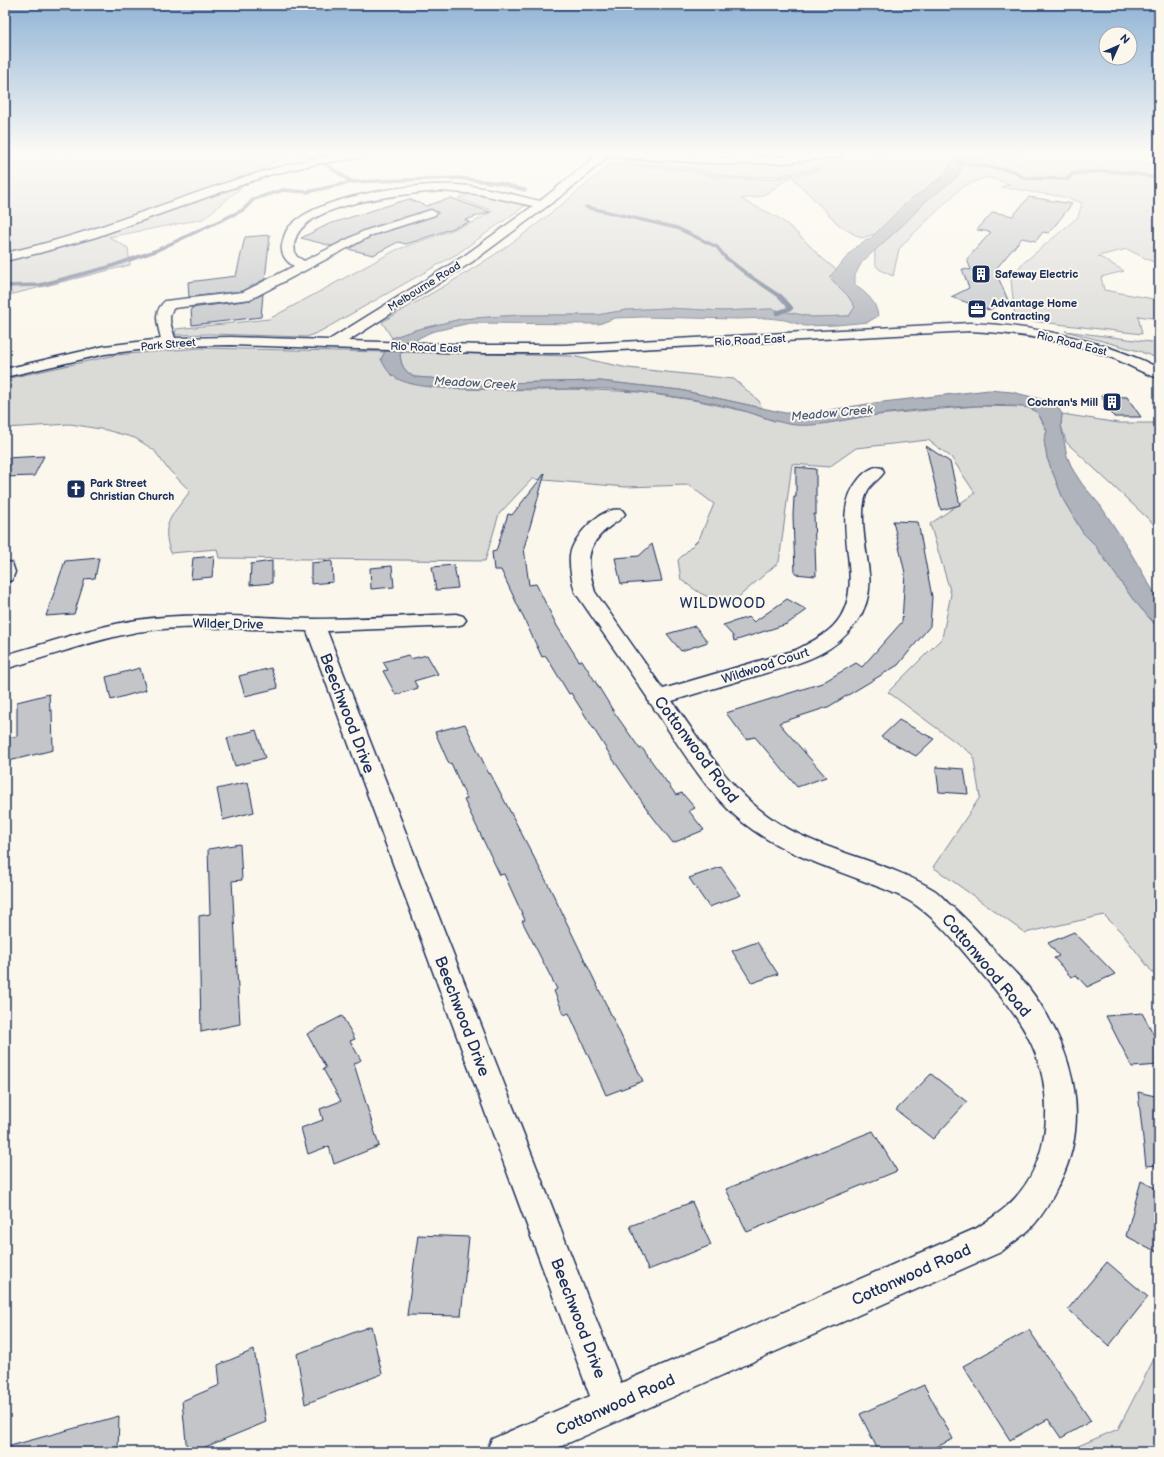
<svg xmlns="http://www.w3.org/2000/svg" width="1164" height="1457" viewBox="0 0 1164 1457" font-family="'Balsamiq Sans',sans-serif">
<rect width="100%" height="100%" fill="#fbf7ec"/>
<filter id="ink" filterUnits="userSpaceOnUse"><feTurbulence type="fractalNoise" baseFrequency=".025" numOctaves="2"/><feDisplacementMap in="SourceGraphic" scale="8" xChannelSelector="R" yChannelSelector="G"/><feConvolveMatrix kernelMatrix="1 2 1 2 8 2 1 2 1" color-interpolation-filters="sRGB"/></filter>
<g filter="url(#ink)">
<g fill="#dadad7" stroke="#7a849a">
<path d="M 5,153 L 339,153 L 319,156 L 316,154 L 284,158 L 267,166 L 203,219 L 109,237 L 128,248 L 130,265 L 5,296 Z"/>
<path d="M 877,153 L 975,153 L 948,171 L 943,177 L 931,184 L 924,191 L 910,199 L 903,208 L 875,234 L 861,238 L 840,226 L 793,178 L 797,175 L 819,170 L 822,168 L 778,176 L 738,178 L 719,175 L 686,168 L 625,163 L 622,160 L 747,164 L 791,162 L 838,157 L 848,162 Z"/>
<path d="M 1022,153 L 1159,153 L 1159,164 L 1146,164 L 1159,172 L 1159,262 L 1151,261 L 1127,249 L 1098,256 L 1124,271 L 1101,277 L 1104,290 L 1159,300 L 1159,319 L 1138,316 L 1142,334 L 1015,319 L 1011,280 L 1021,265 L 1078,217 L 1082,203 L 1064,197 L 1001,187 L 1010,184 L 986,177 L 962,187 L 909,238 L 899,249 L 893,276 C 876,268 874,269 875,250 L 904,224 L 925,202 L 957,177 L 964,161 L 990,156 Z"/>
<path d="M 611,164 L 686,170 L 718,177 L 737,179 L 773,179 L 794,175 L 762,196 L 741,199 C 757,209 775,213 789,226 C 806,240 818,257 837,270 L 829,277 L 848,296 L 855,307 L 849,316 L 813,317 L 771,309 L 722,311 L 668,308 L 626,310 L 597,315 L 519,315 L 461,319 L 415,330 L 392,338 L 382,322 C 425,297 469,273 510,244 C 544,220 576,193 608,166 L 607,165 Z"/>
<path d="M 471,194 L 526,205 L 457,254 L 321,331 L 307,337 L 210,334 L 175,335 L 176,329 L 269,319 L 396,250 L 474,222 L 493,211 L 458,198 Z"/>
<path d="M 1065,331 L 1159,343 L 1159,359 L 1139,351 Z"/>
<path d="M 200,348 L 385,352 L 381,359 L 412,384 L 470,389 L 542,390 L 571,389 L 639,392 L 699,401 L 748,412 L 774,421 L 821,424 L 868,416 L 918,411 L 977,406 L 1027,407 L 1037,412 L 1047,431 L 1044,440 L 1047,458 L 1064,501 L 1083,533 L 1094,544 L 1132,598 L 1159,629 L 1159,981 L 1122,933 L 1104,915 L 1025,933 L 933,867 L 980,797 L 973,755 L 888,692 L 942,638 L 951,594 L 930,524 L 975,493 L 951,457 L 928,440 L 856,448 L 829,467 L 792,464 L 779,562 L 728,606 L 700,593 L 681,580 L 678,560 L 699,539 L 714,504 L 689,485 L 626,487 L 532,479 L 499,514 L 485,561 L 219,558 L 217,549 L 171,553 C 159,523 174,514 190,491 L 167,468 L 154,450 L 135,438 L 106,430 L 70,424 L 5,428 L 5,379 L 116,355 Z"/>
<path d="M 402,352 L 572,356 L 628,368 L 734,379 L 759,401 L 762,408 L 680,390 L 600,381 L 498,383 L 415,377 C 404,371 401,366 400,354 Z"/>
<path d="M 1062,414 L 1119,423 L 1159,423 L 1159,529 L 1066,442 L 1061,425 Z"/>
<path d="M 1159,1349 L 1159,1452 L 1064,1452 L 1118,1429 Z"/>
</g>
<path fill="#afb3bb" stroke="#747e96" d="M 975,153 L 1022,153 L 990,156 L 964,161 L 957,177 L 925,202 L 904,224 L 862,262 L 855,275 L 855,285 C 867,294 876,301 878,316 L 868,322 L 837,325 L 805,326 L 785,320 L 768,318 L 738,319 L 643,317 L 615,318 L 599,324 L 470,323 L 431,332 L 419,338 L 400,354 C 401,366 404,371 415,377 L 498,383 L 600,381 L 680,390 L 785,413 L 811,413 L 874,403 L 989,390 L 1012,392 L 1048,401 L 1057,406 L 1062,414 L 1061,425 L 1067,456 L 1073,470 L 1082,484 L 1100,505 L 1125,543 L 1159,601 L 1159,629 L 1132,598 L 1094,544 L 1083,533 L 1064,501 L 1047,458 L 1044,440 L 1047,431 C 1044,425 1041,417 1037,412 C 1024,397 893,412 868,416 C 844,419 820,427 795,425 C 779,423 764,417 748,412 C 732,407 714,403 697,400 C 669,396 640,391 611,389 C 579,388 548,390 517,389 C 488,389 419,392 396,378 C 388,373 385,367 381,359 L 392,338 L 415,330 L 461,319 L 519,315 L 597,315 L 626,310 L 668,308 L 722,311 L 771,309 L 813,317 L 849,316 L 855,307 L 848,296 L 829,277 C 843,265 852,244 870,239 L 910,199 L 924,191 L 931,184 L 943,177 L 948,171 L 950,164 L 957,158 Z"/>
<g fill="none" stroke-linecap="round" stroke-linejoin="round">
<g stroke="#747e96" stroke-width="3.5">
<path d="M 309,153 L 352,182"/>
<path d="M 958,162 L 1014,171 L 1024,178 L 1068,179 L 1072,174 C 1102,169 1129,170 1159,179"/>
<path d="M 586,207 L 677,228 L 717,247 L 725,257 L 748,275 L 781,297"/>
<path d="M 5,286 L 40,285 L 109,267 L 155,251 L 243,210 L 254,199 L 283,190 L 307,192 L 352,182 L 458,178 L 499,183 L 525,190"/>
</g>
<path stroke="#747e96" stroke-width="4.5" d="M 777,313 L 791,308 L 780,296"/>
</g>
<g fill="#c3c5c9" stroke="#1b2f5e">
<path d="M 1029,197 L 1072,204 L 1049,233 L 1043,232 L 1036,241 L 1022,238 L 995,270 L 1008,300 L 989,310 L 951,297 L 969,288 L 962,269 L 971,270 L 967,259 L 991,232 L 977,230 L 993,212 L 1013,216 Z"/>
<path d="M 451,198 L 490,212 L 465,220 L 470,222 L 416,241 L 406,244 L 398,242 L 373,255 L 348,249 L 373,236 L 435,216 L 438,213 L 431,209 L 364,230 L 332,246 L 301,238 L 329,224 L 399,202 L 409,199 L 426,206 Z"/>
<path d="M 270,235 L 265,279 L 243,291 L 189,297 L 188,282 L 236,276 L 245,237 Z"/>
<path d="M 263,294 L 261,317 L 192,325 L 191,308 L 251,300 Z"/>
<path d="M 1101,396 L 1127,397 L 1141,417 L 1114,417 Z"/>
<path d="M 926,446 L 950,462 L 960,505 L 941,510 Z"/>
<path d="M 44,456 L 34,476 L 5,477 L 5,458 Z"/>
<path d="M 796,467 L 816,469 L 816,515 L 814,514 L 816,576 L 795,574 L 793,515 L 794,497 L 796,497 Z"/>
<path d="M 545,473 L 524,548 L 529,585 L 536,584 L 557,626 L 579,661 L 582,660 L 614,712 L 640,749 L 642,748 L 676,795 L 682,793 L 695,808 L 689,811 L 704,830 L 673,843 L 649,812 L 612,758 L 571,693 L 569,694 L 546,656 L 542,657 L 501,570 L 494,570 L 492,552 L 496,551 L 508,514 L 512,515 Z"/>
<path d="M 893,521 L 918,522 L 932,597 L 930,626 L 898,665 L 828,707 L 779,723 L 826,777 L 797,787 L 755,737 L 746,739 L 726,713 L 822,683 L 856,663 L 862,667 L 902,622 L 905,573 Z"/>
<path d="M 652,544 L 662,581 L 621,584 L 615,558 L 639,556 Z"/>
<path d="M 214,556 L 212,577 L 191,579 L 193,558 Z"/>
<path d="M 99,558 L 95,578 L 85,579 L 74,614 L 46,616 L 65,561 Z"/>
<path d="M 272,561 L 272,583 L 250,585 L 251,564 Z"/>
<path d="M 332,561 L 333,582 L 311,584 L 311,563 Z"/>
<path d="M 454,565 L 458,588 L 436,590 L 432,567 Z"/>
<path d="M 392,566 L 394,587 L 371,589 L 370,568 Z"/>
<path d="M 787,599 L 807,610 L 787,624 L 734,641 L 733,636 L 723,625 L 749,617 L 754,622 Z"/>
<path d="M 695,626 L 708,642 L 681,651 L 667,634 Z"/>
<path d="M 408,655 L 410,659 L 427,655 L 438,674 L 414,681 L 418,688 L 396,695 L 383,671 L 388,670 L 383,662 Z"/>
<path d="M 140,668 L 146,690 L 111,700 L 106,677 Z"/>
<path d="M 271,668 L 278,688 L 245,696 L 239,676 Z"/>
<path d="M 49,694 L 50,711 L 52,710 L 53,750 L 5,762 L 5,739 L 17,736 L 17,702 Z"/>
<path d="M 899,720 L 934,739 L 916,756 L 881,737 Z"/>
<path d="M 465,724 L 489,774 L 490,773 L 550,888 L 643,1081 L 606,1095 L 569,1013 L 564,1015 L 554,991 L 557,989 L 522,921 L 525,920 L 504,874 L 500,875 L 464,800 L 467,799 L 451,763 L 449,764 L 435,732 Z"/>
<path d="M 256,730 L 265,758 L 235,766 L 227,738 Z"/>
<path d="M 936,767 L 964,769 L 968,794 L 939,792 Z"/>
<path d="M 248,782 L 254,812 L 223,820 L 217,789 Z"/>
<path d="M 240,844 L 242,880 L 232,881 L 240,1024 L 201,1032 L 199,916 L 210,914 L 208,849 Z"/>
<path d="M 721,867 L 741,895 L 709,907 L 689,878 Z"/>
<path d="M 1074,932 L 1115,974 L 1087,987 L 1076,975 L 1071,977 L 1054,958 L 1059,956 L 1048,943 Z"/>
<path d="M 757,942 L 778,974 L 752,983 L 732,951 Z"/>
<path d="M 1142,1013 L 1159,1044 L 1159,1065 L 1132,1067 L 1106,1016 Z"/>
<path d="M 342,1016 L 355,1039 L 350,1041 L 361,1060 L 354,1064 L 379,1146 L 334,1164 L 329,1146 L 308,1154 L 301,1128 L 323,1120 L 320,1109 L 341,1101 L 323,1069 L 326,1068 L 307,1034 Z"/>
<path d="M 931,1074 L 967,1102 L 933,1139 L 896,1110 Z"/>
<path d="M 1138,1092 L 1159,1097 L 1159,1165 L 1146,1166 Z"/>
<path d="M 873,1131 L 897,1171 L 747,1232 L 726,1189 Z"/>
<path d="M 1141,1181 L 1159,1190 L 1159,1253 L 1126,1236 Z"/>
<path d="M 692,1202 L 711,1245 L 648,1270 L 630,1226 Z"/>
<path d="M 418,1235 L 469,1237 L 461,1316 L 407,1315 Z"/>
<path d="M 1107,1262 L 1148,1297 L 1109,1346 L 1068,1309 Z"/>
<path d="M 371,1326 L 382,1374 L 305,1404 L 297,1354 Z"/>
<path d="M 1029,1330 L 1091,1421 L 1061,1438 L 1048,1419 L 1010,1440 L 963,1366 Z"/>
<path d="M 254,1350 L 266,1422 L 193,1452 L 187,1452 L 182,1401 L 220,1385 L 218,1365 Z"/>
<path d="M 924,1385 L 953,1439 L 926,1452 L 879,1452 L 860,1414 Z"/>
<path d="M 119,1416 L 118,1452 L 11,1452 L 10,1446 Z"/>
</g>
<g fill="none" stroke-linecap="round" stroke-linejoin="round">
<g stroke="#1b2f5e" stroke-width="3">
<g id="minor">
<path d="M 600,153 L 612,153 L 565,193 L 472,262 L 348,341 L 483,345 L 564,345 L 970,323 C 1036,326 1100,339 1159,368 L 1159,378 C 1142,374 1125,362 1108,356 C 1064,340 1018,333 970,331 L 564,353 L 483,353 L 231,345 L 172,346 L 105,354 L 5,377 L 5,369 L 105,346 L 161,339 C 158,324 152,313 165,301 L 243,292 L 294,266 C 285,261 279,252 283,241 C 284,236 287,228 291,225 C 321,195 414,183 456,185 C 485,186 513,195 540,201 ZM 440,191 L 478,194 L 533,206 L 464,256 L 329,340 L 231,337 L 175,338 C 172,328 166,316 174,308 L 251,299 L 372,235 L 435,215 L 437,213 L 431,210 L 364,231 L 304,261 L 296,256 C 278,203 408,194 440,191 Z"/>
<path d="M 876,467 L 882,468 L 884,472 C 880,479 872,483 868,490 C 857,511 867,551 869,574 C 871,592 866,609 856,623 C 831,658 795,664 756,676 C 728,684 700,692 672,701 C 701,741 727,787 768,816 C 817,852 882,858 934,890 C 939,893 944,899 948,903 C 967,919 983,937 999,956 C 1009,966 1019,976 1028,987 C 1071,1043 1093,1116 1060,1182 C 1052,1199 1044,1214 1031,1228 C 1022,1237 1010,1244 1001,1252 L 548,1452 L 486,1452 L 492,1439 L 590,1396 L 307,631 C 252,630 192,623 137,632 C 92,640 49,657 5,669 L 5,655 C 49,643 92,627 137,620 C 195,611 255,618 313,619 C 361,619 409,616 456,614 L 463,616 L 466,620 L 463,624 L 456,626 L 327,631 L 621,1383 L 977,1228 C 987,1221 998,1214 1007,1206 C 1054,1164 1056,1088 1027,1035 C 1014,1011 996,991 979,970 C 960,948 941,923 917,906 C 904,896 886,890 871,884 C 831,868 788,855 753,830 C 710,801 680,746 651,704 L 649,703 L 647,697 L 575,592 C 572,580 569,568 570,555 C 573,536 602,505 622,510 L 625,514 C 621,520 614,523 608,528 C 584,547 587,564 595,592 L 663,689 L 796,650 C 813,641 831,633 841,616 C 866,573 826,518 859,479 C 864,473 869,469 876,467 Z"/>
<path d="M 5,561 L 12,563 L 15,572 L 12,580 L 5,582 Z"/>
</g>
</g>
<g stroke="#1b2f5e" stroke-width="3">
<g id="major">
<path d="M 345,153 L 373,153 L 368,156 L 316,164 L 269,175 L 96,237 L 39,253 L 5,261 L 5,253 C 121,229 227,171 345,153 Z"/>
<path d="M 589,153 L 638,153 L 730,158 L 772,157 L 817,153 L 845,153 L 840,156 L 784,163 L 730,164 L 594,156 Z"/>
</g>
</g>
<use href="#minor" fill="#fbf7ec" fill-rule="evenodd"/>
<use href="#major" fill="#fbf7ec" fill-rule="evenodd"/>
</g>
</g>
<linearGradient id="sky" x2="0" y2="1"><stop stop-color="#91b4d6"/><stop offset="0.43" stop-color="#fdfbf6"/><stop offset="1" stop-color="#fdfbf6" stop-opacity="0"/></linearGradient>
<rect width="1164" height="357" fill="url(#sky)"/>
<defs>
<g id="building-square" transform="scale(1)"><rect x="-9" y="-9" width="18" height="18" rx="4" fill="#1b2f5e" stroke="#fbf7ec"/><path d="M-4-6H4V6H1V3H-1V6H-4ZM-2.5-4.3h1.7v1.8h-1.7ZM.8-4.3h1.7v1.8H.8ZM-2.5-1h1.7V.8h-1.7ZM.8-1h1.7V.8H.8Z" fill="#fff"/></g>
<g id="office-square" transform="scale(1)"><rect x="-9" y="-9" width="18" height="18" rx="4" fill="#1b2f5e" stroke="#fbf7ec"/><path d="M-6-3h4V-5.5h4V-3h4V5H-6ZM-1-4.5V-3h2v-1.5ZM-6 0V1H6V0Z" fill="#fff"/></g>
<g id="church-square" transform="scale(1)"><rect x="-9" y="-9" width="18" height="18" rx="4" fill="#1b2f5e" stroke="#fbf7ec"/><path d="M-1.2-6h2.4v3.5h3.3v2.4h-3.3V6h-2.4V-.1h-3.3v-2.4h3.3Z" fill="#fff"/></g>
</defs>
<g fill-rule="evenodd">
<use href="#building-square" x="981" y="274"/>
<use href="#office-square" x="977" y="309"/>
<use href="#building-square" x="1112" y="402"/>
<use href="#church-square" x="76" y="489"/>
</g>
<g text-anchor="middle" stroke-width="4" stroke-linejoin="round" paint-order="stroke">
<g font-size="11" font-weight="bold" fill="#1b2f5e" stroke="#fbf7ec" text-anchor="start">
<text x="995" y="278">Safeway Electric</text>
<text x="991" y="307">Advantage Home<tspan x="991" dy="13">Contracting</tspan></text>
<text x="1098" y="406" text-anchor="end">Cochran's Mill</text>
<text x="90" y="487">Park Street<tspan x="90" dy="13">Christian Church</tspan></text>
</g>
<g font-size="11" fill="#1b2f5e" stroke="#fbf7ec">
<text transform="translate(424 286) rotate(-32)" y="4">Melbourne Road</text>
<text transform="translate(750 340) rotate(-3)" y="4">Rio Road East</text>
<text transform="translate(1072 343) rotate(14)" y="4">Rio Road East</text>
<text transform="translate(168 344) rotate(-5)" y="4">Park Street</text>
<text transform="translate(426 347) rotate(2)" y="4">Rio Road East</text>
</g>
<g font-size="12" font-style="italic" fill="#47577a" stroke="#fbf7ec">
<text transform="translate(475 383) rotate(3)" y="4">Meadow Creek</text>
<text transform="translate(832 413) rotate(-5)" y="4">Meadow Creek</text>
</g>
<g font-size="13" fill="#1b2f5e" stroke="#fbf7ec">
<text transform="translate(228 623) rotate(1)" y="5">Wilder Drive</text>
<text transform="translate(765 665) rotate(-18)" y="5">Wildwood Court</text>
</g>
<g font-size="14" letter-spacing="1" fill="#1b2f5e" stroke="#fbf7ec">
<text x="723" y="608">WILDWOOD</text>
</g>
<g font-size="16" fill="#1b2f5e" stroke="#fbf7ec">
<text transform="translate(348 713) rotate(69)" y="6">Beechwood Drive</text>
<text transform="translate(697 749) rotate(53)" y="6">Cottonwood Road</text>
<text transform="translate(987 965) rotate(50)" y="6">Cottonwood Road</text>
<text transform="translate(463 1016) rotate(69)" y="6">Beechwood Drive</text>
<text transform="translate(911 1274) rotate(-24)" y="6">Cottonwood Road</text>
<text transform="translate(579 1318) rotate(69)" y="6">Beechwood Drive</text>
<text transform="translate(615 1404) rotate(-24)" y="6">Cottonwood Road</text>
</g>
</g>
<rect width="1164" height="1457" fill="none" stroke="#fbf7ec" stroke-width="20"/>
<rect x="10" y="10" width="1144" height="1437" fill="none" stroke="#1b2f5e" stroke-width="1.5" filter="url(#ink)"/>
<g transform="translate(1118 46) rotate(45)"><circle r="19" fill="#fbf7ec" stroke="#a1a7b3"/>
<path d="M0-3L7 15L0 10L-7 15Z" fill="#1b2f5e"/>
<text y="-6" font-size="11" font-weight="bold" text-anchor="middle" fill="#1b2f5e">N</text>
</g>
</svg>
